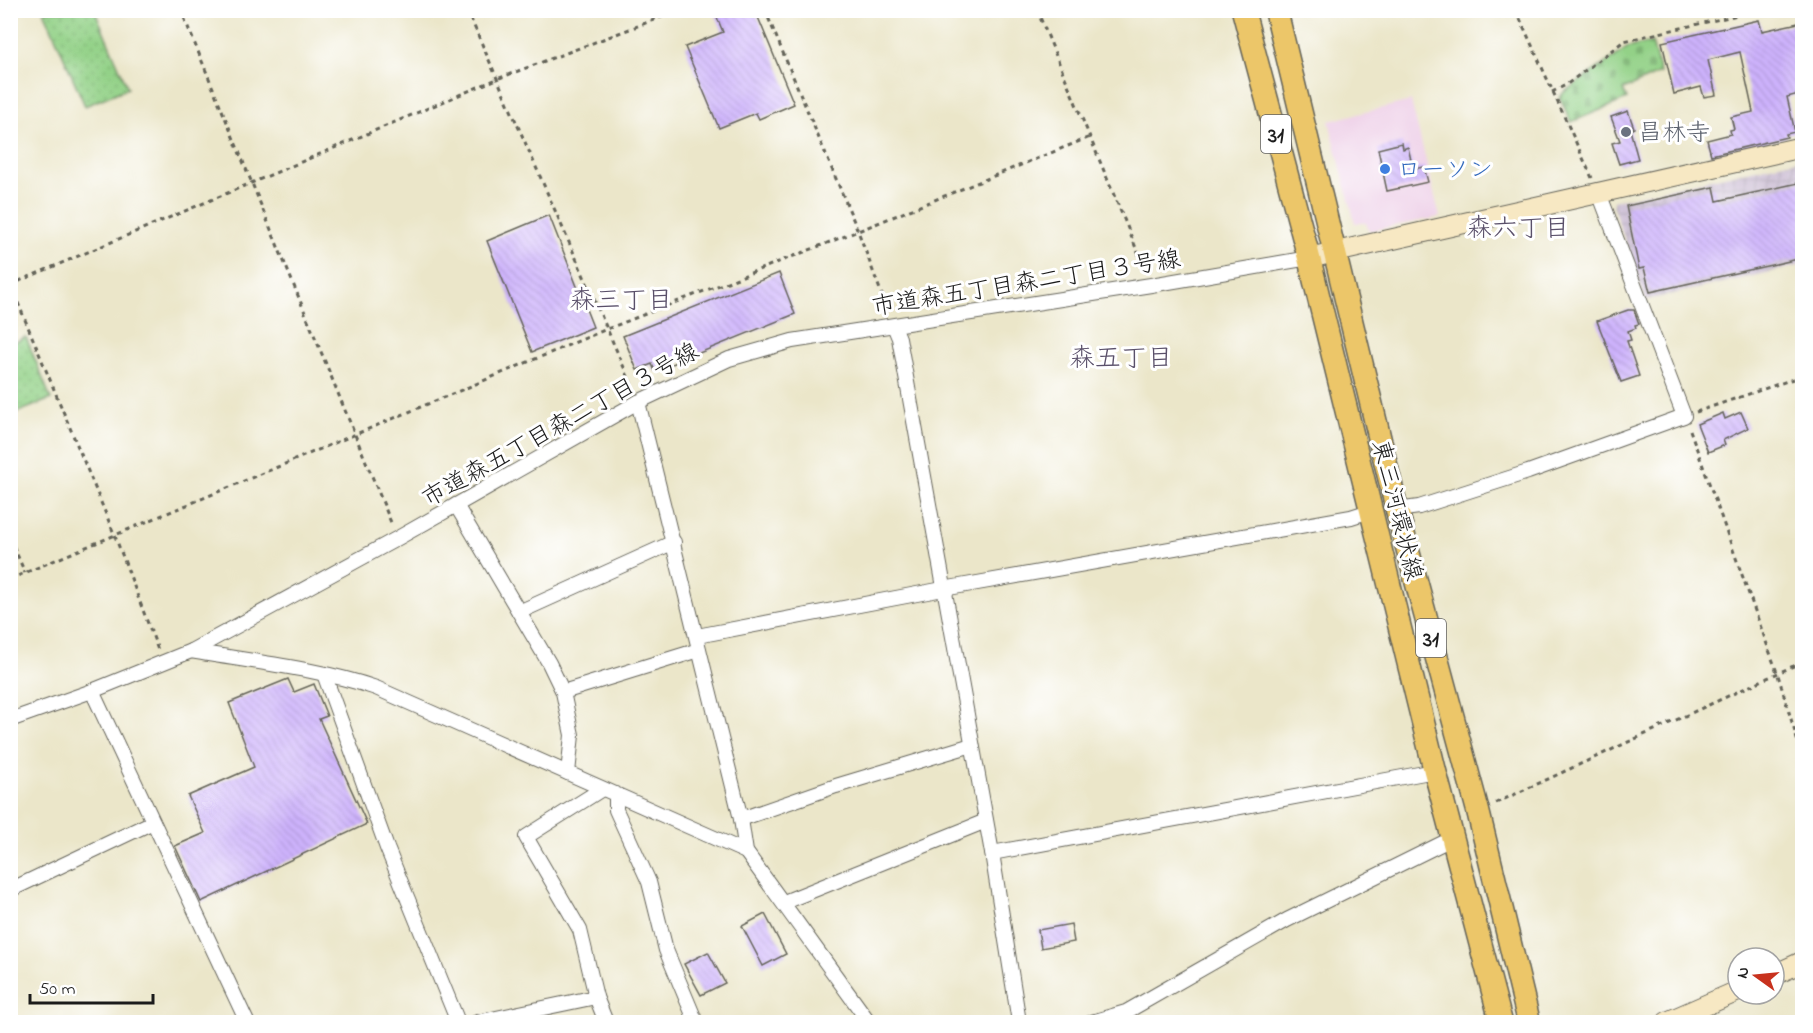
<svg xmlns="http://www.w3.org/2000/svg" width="1813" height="1033" viewBox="0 0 1813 1033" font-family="'Indie Flower','Klee One',sans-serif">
<defs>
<pattern id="industrial-grid" width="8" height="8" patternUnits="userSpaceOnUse" patternTransform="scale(1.5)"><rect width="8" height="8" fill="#ccbed4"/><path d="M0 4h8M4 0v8" fill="none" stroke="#afa3b5"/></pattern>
<pattern id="grass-dots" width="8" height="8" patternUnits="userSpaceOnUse" patternTransform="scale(1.5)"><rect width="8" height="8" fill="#93d187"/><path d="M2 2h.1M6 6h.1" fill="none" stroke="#7eb374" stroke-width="1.8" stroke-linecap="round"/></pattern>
<pattern id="cemetery-stones" width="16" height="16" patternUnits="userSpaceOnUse" patternTransform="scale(1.5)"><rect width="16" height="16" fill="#93d187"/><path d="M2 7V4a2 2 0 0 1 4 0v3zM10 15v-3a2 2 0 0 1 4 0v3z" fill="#7eb374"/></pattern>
<pattern id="building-back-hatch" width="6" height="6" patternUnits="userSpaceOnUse" patternTransform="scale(1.5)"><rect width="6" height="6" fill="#cdb2fc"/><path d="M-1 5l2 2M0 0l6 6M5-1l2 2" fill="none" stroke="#af98d7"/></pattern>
</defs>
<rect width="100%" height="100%" fill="#fff"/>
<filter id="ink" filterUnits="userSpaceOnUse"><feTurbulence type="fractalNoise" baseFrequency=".0167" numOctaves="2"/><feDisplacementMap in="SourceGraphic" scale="12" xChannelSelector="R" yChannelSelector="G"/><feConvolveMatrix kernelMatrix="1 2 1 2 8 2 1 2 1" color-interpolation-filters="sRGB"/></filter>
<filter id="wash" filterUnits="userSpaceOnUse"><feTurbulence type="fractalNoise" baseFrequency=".008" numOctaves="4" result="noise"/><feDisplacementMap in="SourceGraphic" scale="24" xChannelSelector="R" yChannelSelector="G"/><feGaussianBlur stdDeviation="1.35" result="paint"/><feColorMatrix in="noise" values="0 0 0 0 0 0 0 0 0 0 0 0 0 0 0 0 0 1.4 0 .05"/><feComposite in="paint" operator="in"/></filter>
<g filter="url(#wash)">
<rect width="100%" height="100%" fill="#ebe6c9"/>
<path fill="#eed0e8" d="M 1411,101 L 1440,217 L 1369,231 L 1366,223 L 1355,223 L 1329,121 Z"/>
<path fill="url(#industrial-grid)" d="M 1802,159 L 1802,265 L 1646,300 L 1613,207 L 1613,201 Z"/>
<g fill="url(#grass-dots)" stroke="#587652" stroke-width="1.5">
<path d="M 44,11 L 95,11 L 128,88 L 85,106 Z"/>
<path d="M 26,337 L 51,399 L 11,415 L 11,344 Z"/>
</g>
<path fill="url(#cemetery-stones)" stroke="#587652" stroke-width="1.5" d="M 1652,42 L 1660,73 L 1623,90 L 1627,99 L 1571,122 L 1560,98 L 1563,93 L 1627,48 Z"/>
<g id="blocks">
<g fill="url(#building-back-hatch)">
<path d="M 714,10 L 755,10 L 794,104 L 759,119 L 756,113 L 719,128 L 685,47 L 723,32 Z"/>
<path d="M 1759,20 L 1762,31 L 1803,22 L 1803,93 L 1787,97 L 1795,132 L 1786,134 L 1787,137 L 1711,155 L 1707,140 L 1731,134 L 1730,130 L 1734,129 L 1731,117 L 1753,112 L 1740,52 L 1708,60 L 1716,95 L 1704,97 L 1701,87 L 1674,94 L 1662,42 Z"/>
<path d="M 1628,111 L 1634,128 L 1630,130 L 1638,159 L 1619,164 L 1612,143 L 1620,141 L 1611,117 Z"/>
<path d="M 1402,143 L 1403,149 L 1408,147 L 1413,169 L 1424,167 L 1428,182 L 1387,191 L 1378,149 Z"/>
<path d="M 1803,182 L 1803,258 L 1650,292 L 1644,268 L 1639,269 L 1626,206 L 1714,187 L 1717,201 Z"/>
<path d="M 549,215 L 593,327 L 532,352 L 487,241 Z"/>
<path d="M 779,273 L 795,314 L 655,371 L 652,364 L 637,370 L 623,336 Z"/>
<path d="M 1628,310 L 1634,310 L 1639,324 L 1635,325 L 1636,328 L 1628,331 L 1631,340 L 1627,341 L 1639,376 L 1621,382 L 1597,321 Z"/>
<path d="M 1741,412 L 1748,428 L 1723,440 L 1725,445 L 1708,452 L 1697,424 L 1723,413 L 1725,419 Z"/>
<path d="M 288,679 L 294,692 L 314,684 L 327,716 L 319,719 L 367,824 L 201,902 L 175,846 L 205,833 L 188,796 L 254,767 L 229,703 Z"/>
<path d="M 765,914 L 786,954 L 763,966 L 742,926 Z"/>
<path d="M 1071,924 L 1074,942 L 1041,948 L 1038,930 Z"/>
<path d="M 708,952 L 725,983 L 701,995 L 684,964 Z"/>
</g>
</g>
</g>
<g filter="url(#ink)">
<use href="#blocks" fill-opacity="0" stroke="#646359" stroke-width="1.5"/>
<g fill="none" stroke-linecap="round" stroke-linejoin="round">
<g stroke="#646359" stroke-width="16">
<g id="street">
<path d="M 894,326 L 899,338 L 992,853 L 1019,1022"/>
<path d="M 638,402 L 741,819 L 746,852 L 869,1022"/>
<path d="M 456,505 L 549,663 L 563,692 L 572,735 L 568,773"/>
<path d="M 1397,510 L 1419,507 L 1528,472 L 1684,416 L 1599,193"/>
<path d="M 519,612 L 674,542"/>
<path d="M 697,636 L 943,589 L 1351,517 L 1370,511"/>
<path d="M 191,651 C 253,662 317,668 376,688 L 746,852"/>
<path d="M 324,674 L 387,848 L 458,1022"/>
<path d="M 92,691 L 247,1022"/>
<path d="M 563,692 L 699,650"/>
<path d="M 10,720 L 92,691 L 191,651 L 398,538 L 638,402 L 729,359 L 792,341 L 1151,285 L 1309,258"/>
<path d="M 602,789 L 526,837 L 580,930 L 596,997 L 606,1022"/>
<path d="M 616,795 L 616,810 L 649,882 L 666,950 L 696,1022"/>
<path d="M 741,819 L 836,786 L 972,745"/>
<path d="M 992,853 L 1435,771"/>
<path d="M 10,890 L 153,822"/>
<path d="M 784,902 L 986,821"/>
<path d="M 477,1022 L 596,997"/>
<path d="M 1092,1022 L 1126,1012 L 1287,920 L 1453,838"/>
</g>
</g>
<g stroke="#646359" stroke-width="22">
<g id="secondary">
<path d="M 1309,258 L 1802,147"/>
<path d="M 1774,975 L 1802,962"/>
<path d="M 1667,1022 L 1738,991"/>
</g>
</g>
<g stroke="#646359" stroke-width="25">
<g id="primary">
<path d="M 1243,10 L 1309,258 L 1435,771 L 1501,1022"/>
<path d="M 1276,10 L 1397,510 L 1478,811 L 1529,1022"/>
</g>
</g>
<g stroke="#646359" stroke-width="3" stroke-dasharray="4.5 4.5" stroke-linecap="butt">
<path d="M 181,10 L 392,525"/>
<path d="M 467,10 L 633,388"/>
<path d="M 765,10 L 858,231 L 888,311"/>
<path d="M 1037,10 L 1146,272"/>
<path d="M 1516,10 L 1592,178"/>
<path d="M 1552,92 L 1566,85 L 1624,41 L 1760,10"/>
<path d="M 10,285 L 497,79 L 680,10"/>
<path d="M 11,286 L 115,536 L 158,650"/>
<path d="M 1696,412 L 1802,376"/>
<path d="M 1690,430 L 1778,675 L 1802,756"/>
<path d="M 10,538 L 25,573"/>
<path d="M 10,579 L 607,329 L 858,231 L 1090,137"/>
<path d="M 1496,803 L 1802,662"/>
</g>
<use href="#street" stroke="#fff" stroke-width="14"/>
<use href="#secondary" stroke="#f7e8c3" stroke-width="20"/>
<use href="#primary" stroke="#ecc669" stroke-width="22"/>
</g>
</g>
<circle fill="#6b7280" stroke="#fff" stroke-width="2" cx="1626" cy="132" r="6"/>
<circle fill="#3f7fe0" stroke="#fff" stroke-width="2" cx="1385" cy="169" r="6"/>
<g text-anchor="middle" stroke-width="6" stroke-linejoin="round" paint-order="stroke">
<g fill="#fff" stroke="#606060" stroke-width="1.5">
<rect x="1261" y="115" width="30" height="38" rx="4.5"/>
<rect x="1416" y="619" width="30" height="38" rx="4.5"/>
</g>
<g font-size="22" font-weight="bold" fill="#1c1c1c">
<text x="1276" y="142">31</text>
<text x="1431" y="646">31</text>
</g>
<g font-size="24" fill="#5b616d" stroke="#fff" text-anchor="start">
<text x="1638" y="140">昌林寺</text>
</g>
<g font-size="24" fill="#366cbe" stroke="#fff" text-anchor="start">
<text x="1397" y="177">ローソン</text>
</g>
<g font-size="24" fill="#1c1c1c" stroke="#fff">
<text transform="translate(1026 282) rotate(-9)" y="8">市道森五丁目森二丁目３号線</text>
<text transform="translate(560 424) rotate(-29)" y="8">市道森五丁目森二丁目３号線</text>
<text transform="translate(1398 510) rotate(76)" y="8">東三河環状線</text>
</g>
<g font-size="26" fill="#5a506a" stroke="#fff">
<text x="1518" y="236">森六丁目</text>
<text x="621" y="308">森三丁目</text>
<text x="1121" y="366">森五丁目</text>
</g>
</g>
<rect width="1813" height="1033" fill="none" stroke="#fff" stroke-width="36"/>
<g transform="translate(1756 976) rotate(285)"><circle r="28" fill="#ffffff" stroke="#a4a4a4" stroke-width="1.5"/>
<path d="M0-4.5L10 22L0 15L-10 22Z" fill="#c8321e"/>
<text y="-9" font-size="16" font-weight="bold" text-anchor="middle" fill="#1c1c1c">N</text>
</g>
<path d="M30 994v9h123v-9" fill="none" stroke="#1c1c1c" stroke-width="3"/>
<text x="39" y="994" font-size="18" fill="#1c1c1c" stroke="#ffffff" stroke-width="4.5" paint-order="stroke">50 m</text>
</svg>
